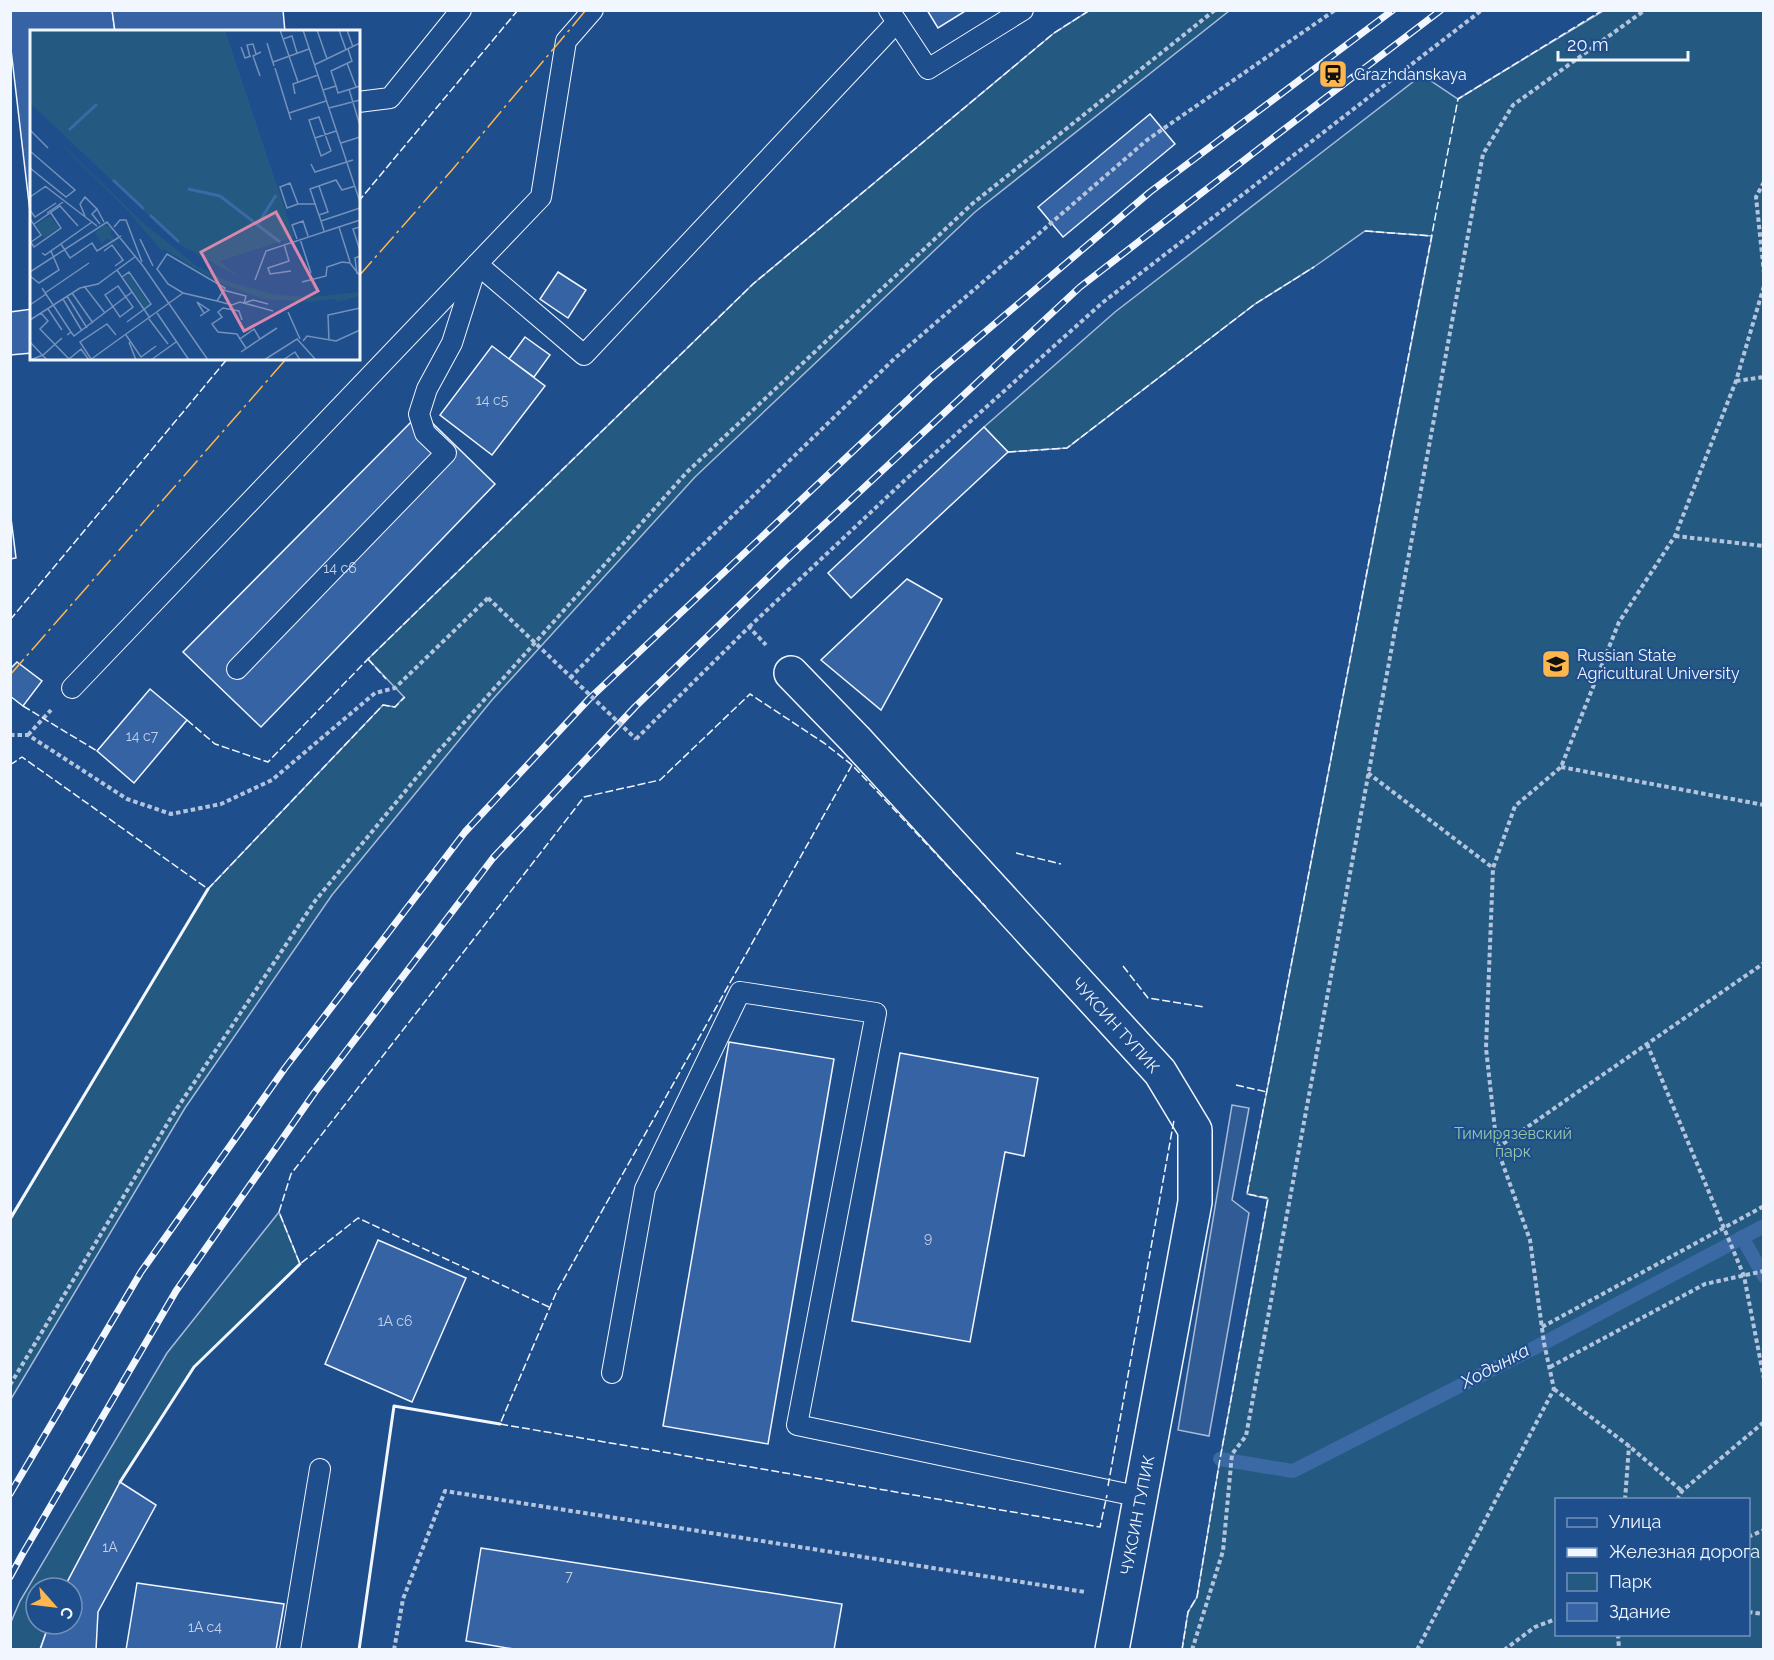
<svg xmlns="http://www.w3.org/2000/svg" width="1774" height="1660" viewBox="0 0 1774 1660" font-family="Raleway,sans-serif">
<rect width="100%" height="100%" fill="#1f4e8c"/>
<g fill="#245a82" stroke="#a8bbd7" stroke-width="1.5" fill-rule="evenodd">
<path d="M 1090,10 L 1229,11 L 975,212 L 695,477 L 492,700 L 332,895 L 185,1108 L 11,1399 L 11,1219 L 208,889 L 383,705 L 395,707 L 404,697 L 368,659 L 753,284 L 1054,33 Z"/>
<path d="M 1603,11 L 1763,11 L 1763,1649 L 1182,1649 L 1188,1612 L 1197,1597 L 1220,1459 L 1268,1199 L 1247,1194 L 1432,236 L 1365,231 L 1314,267 L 1255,304 L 1067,448 L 1008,452 L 984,427 L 1115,312 L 1422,75 L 1458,99 ZM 1556,1500 L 1748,1500 L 1748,1634 L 1556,1634 Z"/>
<path d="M 279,1212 L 300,1264 L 194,1367 L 120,1482 L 64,1588 L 36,1588 L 36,1624 L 49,1624 L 40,1649 L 11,1650 L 11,1622 L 20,1601 L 167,1353 Z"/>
</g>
<path fill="#305b95" stroke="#a8bbd7" stroke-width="1.5" d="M 1232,1105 L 1249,1108 L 1232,1200 L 1249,1213 L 1209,1436 L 1178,1430 Z"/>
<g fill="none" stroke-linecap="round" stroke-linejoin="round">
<g stroke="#3b69a3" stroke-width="14">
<path d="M 1742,1237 L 1764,1276"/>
<path d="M 1220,1459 L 1293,1471 L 1544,1343 L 1764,1226"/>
</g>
</g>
<g fill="#3563a3" stroke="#f2f6ff" stroke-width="1.5">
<path d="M 10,10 L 112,10 L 115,32 L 32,32 L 32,229 L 10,41 Z"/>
<path d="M 112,10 L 283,10 L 285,32 L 115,32 Z"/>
<path d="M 927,10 L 967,10 L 938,28 Z"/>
<path d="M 1150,114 L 1175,144 L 1063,237 L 1038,207 Z"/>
<path d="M 558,272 L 586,290 L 568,318 L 540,299 Z"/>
<path d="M 32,309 L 32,353 L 10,355 L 10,312 Z"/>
<path d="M 525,337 L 550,355 L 534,377 L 509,359 Z"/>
<path d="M 492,346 L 545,386 L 492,455 L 440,415 Z"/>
<path d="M 421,412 L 495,484 L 261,727 L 183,652 Z"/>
<path d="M 984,427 L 1008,452 L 851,598 L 828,573 Z"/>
<path d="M 10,510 L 16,558 L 10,559 Z"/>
<path d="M 907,579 L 942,599 L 881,710 L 821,660 Z"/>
<path d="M 17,662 L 42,681 L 23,706 L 10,696 L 10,669 Z"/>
<path d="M 150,689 L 187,720 L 134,783 L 97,751 Z"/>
<path d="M 729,1042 L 834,1059 L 768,1444 L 663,1426 Z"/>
<path d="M 900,1053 L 1038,1078 L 1024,1156 L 1005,1152 L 970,1342 L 852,1321 Z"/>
<path d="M 378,1240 L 466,1278 L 412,1402 L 325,1364 Z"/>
<path d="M 120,1482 L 156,1505 L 98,1612 L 96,1650 L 40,1650 L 49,1624 L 72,1624 L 72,1588 L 64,1588 Z"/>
<path d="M 481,1548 L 842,1604 L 834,1650 L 519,1650 L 466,1641 Z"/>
<path d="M 137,1583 L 284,1604 L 276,1650 L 126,1650 Z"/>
</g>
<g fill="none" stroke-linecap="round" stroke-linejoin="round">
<g stroke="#f2f6ff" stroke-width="22">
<g id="service">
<path d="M 889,10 L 928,69 L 1023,10"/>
<path d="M 358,102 L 390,98 L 461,10"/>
<path d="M 237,669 L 446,453 L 425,433 L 419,414 L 427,389 L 452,343 L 477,264 L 584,355 L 897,22"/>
<path d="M 72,688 L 541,197 L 566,41 L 593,10"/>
<path d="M 612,1373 L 645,1189 L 740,992 L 876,1013 L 797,1425 L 1141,1497"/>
<path d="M 290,1650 L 320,1469"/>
</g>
</g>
<g stroke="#f2f6ff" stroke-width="36">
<path id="minor" d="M 791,673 L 855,739 L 1160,1072 L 1195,1130 L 1195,1202 L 1112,1650"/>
</g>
<g stroke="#b3c4dc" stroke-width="4" stroke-dasharray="4.5 3" stroke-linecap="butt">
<path d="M 1764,182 L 1756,197 L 1764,273"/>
<path d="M 1736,381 L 1764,377"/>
<path d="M 1675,536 L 1764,546"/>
<path d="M 749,627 L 905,480 L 1102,303 L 1482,10"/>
<path d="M 570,678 L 646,600 L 895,358 L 1147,140 L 1335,10"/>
<path d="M 10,735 L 28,735 L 127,799 L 171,814 L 221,804 L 272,780 L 375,693 L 395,688 L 488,598"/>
<path d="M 28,735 L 51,710"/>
<path d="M 636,739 L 749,627 L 766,645"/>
<path d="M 1561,767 L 1764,805"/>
<path d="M 1368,773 L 1493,868"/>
<path d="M 1647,1044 L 1744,1276 L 1764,1379"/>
<path d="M 1497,1148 L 1764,963"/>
<path d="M 1542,1327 L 1764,1206"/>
<path d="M 1550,1367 L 1705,1284 L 1764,1271"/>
<path d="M 10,1385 L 172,1116 L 315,901 L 435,755 L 687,472 L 972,204 L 1215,10"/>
<path d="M 1554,1389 L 1629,1446 L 1682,1491"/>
<path d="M 1625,1500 L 1629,1446"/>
<path d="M 1677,1500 L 1682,1491 L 1764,1422"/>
<path d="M 1748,1537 L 1764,1530"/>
<path d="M 1748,1612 L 1764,1614"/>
<path d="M 1618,1634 L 1619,1650"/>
<path d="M 394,1650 L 403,1599 L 445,1491 L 1085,1592"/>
<path d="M 1192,1650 L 1223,1551 L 1232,1454 L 1246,1436 L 1483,154 L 1513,105 L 1645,10"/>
<path d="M 1417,1650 L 1554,1389 L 1544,1343 L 1530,1240 L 1497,1148 L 1486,1048 L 1493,868 L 1515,806 L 1561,767 L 1619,622 L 1675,536 L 1736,381 L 1764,286"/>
<path d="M 1504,1650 L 1535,1627 L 1556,1619"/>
</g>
<use href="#service" stroke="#1f4e8c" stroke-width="20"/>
<use href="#minor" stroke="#1f4e8c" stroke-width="33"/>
<g stroke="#f2f6ff" stroke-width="7">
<g id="rail">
<path d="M 10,1494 L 141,1272 L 285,1068 L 465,832 L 589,699 L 932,377 L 1150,192 L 1393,10"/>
<path d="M 10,1577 L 22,1555 L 176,1291 L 315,1092 L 493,858 L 635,707 L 786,560 L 1080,287 L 1278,134 L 1441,10"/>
</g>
</g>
<use href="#rail" stroke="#1f4e8c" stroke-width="4.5" stroke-dasharray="14" stroke-linecap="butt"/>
<path stroke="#b3c4dc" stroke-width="4" stroke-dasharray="4.5 3" stroke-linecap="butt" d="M 488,598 L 636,739"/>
<g stroke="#f2f6ff" stroke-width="1.5" stroke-dasharray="8 3" stroke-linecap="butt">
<path d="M 358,202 L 518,10"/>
<path d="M 1365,231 L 1432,236"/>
<path d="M 1008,452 L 1067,448 L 1255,304 L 1314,267"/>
<path d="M 10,620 L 228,358"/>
<path d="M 368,659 L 386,679"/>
<path d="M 23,706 L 97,751"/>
<path d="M 187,720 L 215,744 L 268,762 L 368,659 L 753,284 L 1054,33 L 1090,10"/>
<path d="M 10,765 L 22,757 L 208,889 L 383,705 L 395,707 L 405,697"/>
<path d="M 852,765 L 556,1293 L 500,1424 L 1100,1527 L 1107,1495"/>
<path d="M 1016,853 L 1061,864"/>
<path d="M 1123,966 L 1148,998 L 1204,1007"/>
<path d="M 1236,1085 L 1267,1092"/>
<path d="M 549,1307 L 358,1218 L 300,1264 L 279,1212 L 291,1174 L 584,797 L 660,780 L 750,694 L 824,743 L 852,765 L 986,907"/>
<path d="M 1108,1486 L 1174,1120"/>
<path d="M 1182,1650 L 1188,1612 L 1197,1597 L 1220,1459 L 1268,1198 L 1247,1194 L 1458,99 L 1603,10"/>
</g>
<g stroke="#f2f6ff" stroke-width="3">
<path d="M 10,1219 L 208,889"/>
<path d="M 120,1482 L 194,1367 L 300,1264"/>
<path d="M 359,1650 L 394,1406 L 500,1424"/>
</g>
<g stroke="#ffb74d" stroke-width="1.5" stroke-dasharray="21 4.5 3 4.5" stroke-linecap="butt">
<path d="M 358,277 L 452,170 L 586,10"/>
<path d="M 10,675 L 287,358"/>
</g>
</g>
<defs>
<g id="station-square" transform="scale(1.5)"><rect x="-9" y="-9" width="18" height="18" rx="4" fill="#ffb74d" stroke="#1f4e8c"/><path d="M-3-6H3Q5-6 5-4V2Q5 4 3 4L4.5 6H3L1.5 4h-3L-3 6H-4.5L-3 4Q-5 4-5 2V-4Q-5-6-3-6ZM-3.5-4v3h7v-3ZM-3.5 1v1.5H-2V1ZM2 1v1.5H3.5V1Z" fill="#111"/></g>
<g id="university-square" transform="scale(1.5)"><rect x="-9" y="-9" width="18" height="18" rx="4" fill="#ffb74d" stroke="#1f4e8c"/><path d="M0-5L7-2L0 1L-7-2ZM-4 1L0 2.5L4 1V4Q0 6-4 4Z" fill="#111"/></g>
</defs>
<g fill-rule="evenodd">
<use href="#station-square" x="1333" y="74"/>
<use href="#university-square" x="1556" y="664"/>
</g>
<g text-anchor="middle" stroke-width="4.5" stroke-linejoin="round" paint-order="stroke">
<g font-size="14" fill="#c3d1e8">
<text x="492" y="405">14 с5</text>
<text x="340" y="573">14 с6</text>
<text x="142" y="741">14 с7</text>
<text x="928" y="1243">9</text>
<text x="395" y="1326">1А с6</text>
<text x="110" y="1552">1А</text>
<text x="569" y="1581">7</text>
<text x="205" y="1632">1А с4</text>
</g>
<g font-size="16" fill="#f2f6ff" stroke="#1f4e8c" text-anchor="start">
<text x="1354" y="80">Grazhdanskaya</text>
<text x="1577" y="661">Russian State<tspan x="1577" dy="18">Agricultural University</tspan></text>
</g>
<g font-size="16" fill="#f2f6ff" stroke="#1f4e8c">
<text transform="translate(1116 1025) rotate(48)" y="6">ЧУКСИН ТУПИК</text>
<text transform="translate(1137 1515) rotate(-79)" y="6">ЧУКСИН ТУПИК</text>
</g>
<g font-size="16" fill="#97c8a6" stroke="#1f4e8c">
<text x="1513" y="1139">Тимирязевский<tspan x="1513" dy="18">парк</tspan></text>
</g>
<g font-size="18" font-style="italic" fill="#f2f6ff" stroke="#1f4e8c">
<text transform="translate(1495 1366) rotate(-28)" y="6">Ходынка</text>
</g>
</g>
<g transform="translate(30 30)">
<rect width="330" height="330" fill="#1f4e8c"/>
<path d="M 0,0 L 195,0 L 264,207 L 190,231 L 209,247 L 149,214 L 0,73 ZM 0,83 L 112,192 L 168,237 L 200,252 L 246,265 L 281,267 L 330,262 L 330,266 L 307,272 L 306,269 L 278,272 L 234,269 L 190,253 L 134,219 L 132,221 L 108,193 L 103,198 L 107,193 L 104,187 ZM 20,186 L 29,198 L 14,208 L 6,195 ZM 74,195 L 82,198 L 80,204 L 91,218 L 77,208 L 72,214 L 65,202 ZM 98,244 L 119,274 L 115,278 L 94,247 Z" fill="#245a82"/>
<path fill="none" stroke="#3b69a3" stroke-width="3" d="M 39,100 L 67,74M 83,150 L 114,179M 158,159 L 190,166 L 250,212M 120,185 L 149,212M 228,194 L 246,165"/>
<path fill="none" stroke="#7391ba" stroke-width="1.5" d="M 250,0 L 268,52M 273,0 L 330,172M 287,0 L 297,29M 309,0 L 316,20M 317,0 L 323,17M 253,9 L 262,6 L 267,23M 237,13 L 244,36M 211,17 L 215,28 L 221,26M 220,27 L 217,15 L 223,14 L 226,24M 243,32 L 279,19M 317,33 L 326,57M 284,35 L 330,13M 245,38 L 261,90M 230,46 L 223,26 L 231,22M 306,56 L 301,41 L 322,31 L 318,19M 319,59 L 330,96M 293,60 L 306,56 L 308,63 L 330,56M 265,64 L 263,54 L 288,45M 299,78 L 330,70M 259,83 L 296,71M 289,87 L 301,121 L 291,126 L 279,90 ZM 0,100 L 18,118M 285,108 L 306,101M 311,113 L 330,107M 0,121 L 45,160 L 36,167 L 0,138M 281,134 L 285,142 L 323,130M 15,156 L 67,196M 289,156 L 298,182 L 289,185M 0,167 L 16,156M 268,174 L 257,178 L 250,157 L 260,153 L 268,174 L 285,174M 0,180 L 5,187 L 26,173M 17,183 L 33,172M 55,186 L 50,174 L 55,167 L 67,179M 0,189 L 11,205 L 1,212M 291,191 L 280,159 L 306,150 L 312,160 L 325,156M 4,194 L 30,176 L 48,196M 70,194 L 62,184 L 67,179 L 74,192M 84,197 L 90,190 L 96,190 L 112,232M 309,197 L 320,232M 330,197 L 323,199 L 330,221M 294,201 L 291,191 L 330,178M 110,209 L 123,236M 267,209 L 262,195 L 273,191 L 278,206M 270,209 L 281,243M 0,211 L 4,217 L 31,198 L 21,183M 31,214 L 40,228 L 62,213 L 67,221 L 91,206M 254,214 L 259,231 L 238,238 L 240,244 L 261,241M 74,221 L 82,215 L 93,230 L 85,236M 12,223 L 15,225 L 62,192M 87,240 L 120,288M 0,242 L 77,192 L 113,236 L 178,330M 327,244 L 325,228 L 330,226M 0,246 L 9,253 L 29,240 L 21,221M 92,247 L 99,242 L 121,274 L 97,292M 225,250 L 236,221 L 330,190M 272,252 L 296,246 L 297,237 L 312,232 L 320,233 L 330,246M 54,256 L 75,283M 88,256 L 103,277 L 90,287 L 75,265 ZM 12,258 L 41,302 L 37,305M 193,260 L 216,266 L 214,273 L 223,270 L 238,274M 15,263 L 59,233M 42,263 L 63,293M 37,266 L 57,298M 33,269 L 52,301M 187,271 L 195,258 L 137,224 L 127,239 L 138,254 L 153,263 L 187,271 L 202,275 L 210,272 L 243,281M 0,275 L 16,264M 18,279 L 32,300M 258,282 L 270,309M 11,283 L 18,291 L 10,299 L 39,329 L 51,319 L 59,330M 127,283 L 159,330M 170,286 L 179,280 L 167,272 L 174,283M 119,289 L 138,314M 0,290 L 50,258 L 68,254 L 106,226M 41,302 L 44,306 L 102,262M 96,305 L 111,327 L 126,316M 210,309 L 207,304 L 188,302 L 182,294 L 192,287 L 188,282 L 193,278 L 209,281 L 212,290M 230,309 L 247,298M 299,310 L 298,285 L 330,278M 273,311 L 277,306 L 306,311 L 330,300M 0,312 L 17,330M 99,312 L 106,330M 211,322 L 230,309 L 224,299 L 210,309 L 216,318M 61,329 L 50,312 L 77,294 L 86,305M 0,330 L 13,325 L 32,308M 60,330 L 153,263M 121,330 L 146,312M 234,330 L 267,309 L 286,330M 253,330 L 265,322 L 270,330"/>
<path fill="#da87ad" fill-opacity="0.15" stroke="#da87ad" stroke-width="3" d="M 246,182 L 288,261 L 214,301 L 171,222 Z"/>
<rect width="330" height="330" fill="none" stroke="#f2f6ff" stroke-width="3"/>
</g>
<rect width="1774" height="1660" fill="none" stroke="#f2f6ff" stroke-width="24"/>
<rect x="1555" y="1498" width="195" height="138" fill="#1f4e8c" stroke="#7391ba" stroke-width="1.5"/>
<rect x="1567" y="1518" width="30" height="9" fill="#1f4e8c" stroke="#7391ba" stroke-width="1.5"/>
<text x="1609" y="1528" font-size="18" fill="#f2f6ff">Улица</text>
<rect x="1567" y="1548" width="30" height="9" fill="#f2f6ff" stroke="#7391ba" stroke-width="1.5"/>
<text x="1609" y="1558" font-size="18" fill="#f2f6ff">Железная дорога</text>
<rect x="1567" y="1573" width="30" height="18" fill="#245a82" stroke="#7391ba" stroke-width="1.5"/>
<text x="1609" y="1588" font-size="18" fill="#f2f6ff">Парк</text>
<rect x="1567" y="1603" width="30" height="18" fill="#3563a3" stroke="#7391ba" stroke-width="1.5"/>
<text x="1609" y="1618" font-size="18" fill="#f2f6ff">Здание</text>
<g transform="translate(54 1606) rotate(118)"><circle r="28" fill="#1f4e8c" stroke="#7391ba" stroke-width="1.5"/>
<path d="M0-4.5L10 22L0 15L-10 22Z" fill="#ffb74d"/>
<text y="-9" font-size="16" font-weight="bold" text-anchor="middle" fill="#f2f6ff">С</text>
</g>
<path d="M1558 51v9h130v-9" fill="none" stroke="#f2f6ff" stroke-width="3"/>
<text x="1567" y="51" font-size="18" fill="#f2f6ff" stroke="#1f4e8c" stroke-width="4.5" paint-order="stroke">20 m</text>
</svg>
